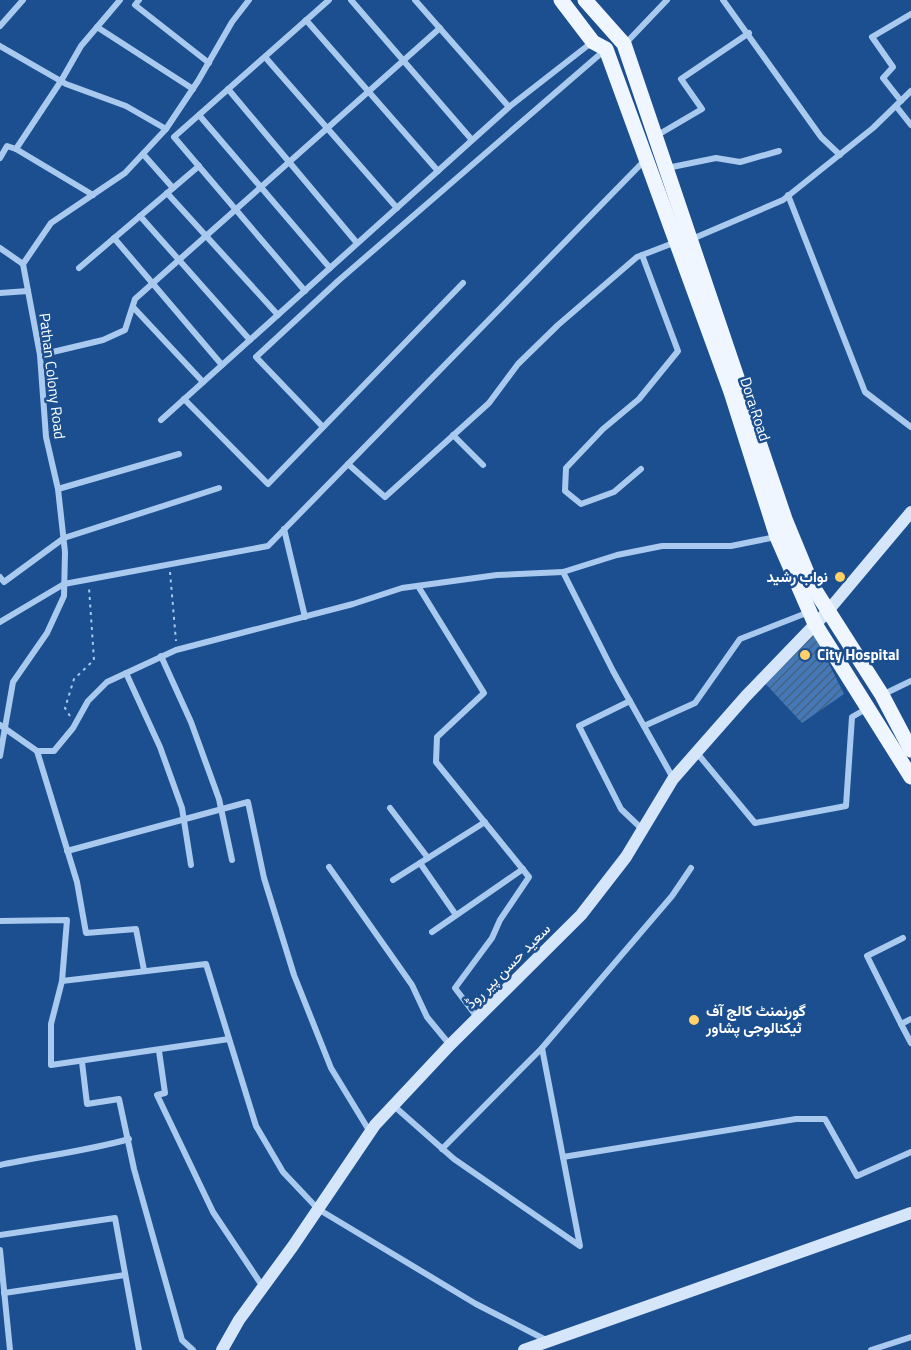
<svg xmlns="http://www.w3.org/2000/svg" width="911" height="1350" viewBox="0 0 911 1350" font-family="'Titillium Web',Vazirmatn,sans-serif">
<defs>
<pattern id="building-hatch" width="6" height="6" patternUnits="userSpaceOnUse" patternTransform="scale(1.5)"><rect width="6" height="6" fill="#4478b7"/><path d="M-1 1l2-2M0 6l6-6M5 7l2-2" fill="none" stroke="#486282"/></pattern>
</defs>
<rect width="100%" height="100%" fill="#1b4f8f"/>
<path fill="url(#building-hatch)" d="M 812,630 L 844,694 L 802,723 L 761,679 Z"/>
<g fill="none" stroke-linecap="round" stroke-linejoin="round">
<g stroke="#a9c9ee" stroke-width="2" stroke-dasharray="3 4.5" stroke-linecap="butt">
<path d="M 170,572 L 176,641"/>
<path d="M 70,716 L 65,708 L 74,679 L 94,660 L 89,588"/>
</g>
<g stroke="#a9c9ee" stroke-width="6">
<path d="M 139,0 L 135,5 L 209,63"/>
<path d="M 351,0 L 472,140"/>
<path d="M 415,0 L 509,107"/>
<path d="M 723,0 L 821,137 L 840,155"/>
<path d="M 306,20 L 438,171"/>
<path d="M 0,26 L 23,0"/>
<path d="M 97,27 L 193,89"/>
<path d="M 625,44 L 667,0"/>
<path d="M 0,46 L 66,84 L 126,106 L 166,129"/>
<path d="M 265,57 L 397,208"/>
<path d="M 228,89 L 357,243"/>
<path d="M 901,101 L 883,78 L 893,67 L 872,37 L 911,14"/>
<path d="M 896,106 L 911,125"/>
<path d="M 199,115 L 330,268"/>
<path d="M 656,136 L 702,109 L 681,79 L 749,33"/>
<path d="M 143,154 L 173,188"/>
<path d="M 0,158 L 7,146 L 16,149"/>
<path d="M 667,168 L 716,158 L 740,162 L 779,151"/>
<path d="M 167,193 L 278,315"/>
<path d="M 93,195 L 16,149 L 61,81 L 81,46 L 120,0"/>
<path d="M 788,195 L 865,392 L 911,427"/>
<path d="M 140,216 L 250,340"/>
<path d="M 114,238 L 222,365"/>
<path d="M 692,239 L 783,200 L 873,128 L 911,91"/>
<path d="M 0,248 L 23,264"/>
<path d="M 79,268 L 199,166"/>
<path d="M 305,291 L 174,137 L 329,0"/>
<path d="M 0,293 L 28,291"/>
<path d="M 133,307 L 203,382"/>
<path d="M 40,355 L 103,340 L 125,330 L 135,299 L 440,28"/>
<path d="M 184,399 L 268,484 L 463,283"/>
<path d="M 161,420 L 509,107 L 591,43"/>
<path d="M 323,427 L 256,357 L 338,281 L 606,49"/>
<path d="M 453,435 L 483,465"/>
<path d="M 348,464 L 385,497 L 489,403 L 518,364 L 558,325 L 637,257 L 676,242"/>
<path d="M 641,469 L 614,492 L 581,504 L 565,491 L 566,468 L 603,429 L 639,399 L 678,351 L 642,255"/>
<path d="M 58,489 L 179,454"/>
<path d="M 284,529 L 305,617"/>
<path d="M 563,572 L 613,671 L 673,778"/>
<path d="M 0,577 L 4,582 L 64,538 L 219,488"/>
<path d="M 418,586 L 484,693 L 437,737 L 436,762 L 529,877 L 500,920 L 492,938 L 455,988 L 477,1017"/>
<path d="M 0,622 L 64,584 L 268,546 L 645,160"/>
<path d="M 161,656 L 191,722 L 219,799 L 232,860"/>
<path d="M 126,673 L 160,747 L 182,808 L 191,865"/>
<path d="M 882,695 L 911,681"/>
<path d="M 630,701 L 579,726 L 621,809 L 642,829"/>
<path d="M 0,725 L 37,751 L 54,751 L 73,728 L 88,701 L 107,682 L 176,650 L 353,604 L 402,588 L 497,575 L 563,572 L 617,555 L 662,546 L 731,546 L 776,537"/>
<path d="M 644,726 L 695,703 L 740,639 L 809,612"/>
<path d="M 37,751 L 77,882 L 86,933 L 136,929 L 144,970"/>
<path d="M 697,753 L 755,823 L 846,806 L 852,717 L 866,709"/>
<path d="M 0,756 L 13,682 L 47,633 L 64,596 L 65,552 L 58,489 L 46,437 L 40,355 L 23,264 L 51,223 L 125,173 L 166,129 L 198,81 L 232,22 L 249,0"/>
<path d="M 390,808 L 428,858"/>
<path d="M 67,851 L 248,802 L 264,878 L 294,975 L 331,1068 L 370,1132"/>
<path d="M 420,863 L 456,915"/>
<path d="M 329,867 L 412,985 L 427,1017 L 450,1045"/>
<path d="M 393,880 L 485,822"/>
<path d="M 0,921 L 67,920 L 62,981 L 206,964 L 256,1126 L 283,1172 L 318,1209 L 476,1304 L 548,1341"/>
<path d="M 432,932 L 523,869"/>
<path d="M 62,981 L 51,1024 L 51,1065 L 229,1039"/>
<path d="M 911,1019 L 901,1024 L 911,1043"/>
<path d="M 901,1024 L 867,956 L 903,938"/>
<path d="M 159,1051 L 165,1093 L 157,1095 L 213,1212 L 263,1287"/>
<path d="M 82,1062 L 87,1104 L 119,1099 L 134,1169 L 182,1340 L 193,1350"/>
<path d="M 394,1106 L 454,1159 L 580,1246 L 542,1048 L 672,896 L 691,868"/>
<path d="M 442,1149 L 542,1048"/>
<path d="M 563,1157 L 796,1119 L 825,1119 L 857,1176 L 911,1152"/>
<path d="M 0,1165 C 43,1156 87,1151 129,1139"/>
<path d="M 0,1235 L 115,1218 L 139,1350"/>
<path d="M 0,1250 L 10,1350"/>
<path d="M 4,1293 L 125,1275"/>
<path d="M 871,1350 L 911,1337"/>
</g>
<g stroke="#d6e6fa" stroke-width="12">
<path d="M 222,1350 L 239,1320 L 293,1246 L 375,1125 L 450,1045 L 581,915 L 626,857 L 673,779 L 746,696 L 827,612 L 911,512"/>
<path d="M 524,1350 L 911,1213"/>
</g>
<g stroke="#f0f6ff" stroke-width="15">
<path d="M 561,0 L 593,42 L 606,49 L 731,392 L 777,537 L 815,624 L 911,777"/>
<path d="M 585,0 L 624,44 L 785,519 L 813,587 L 882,695 L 911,750"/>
</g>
</g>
<g fill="#ffd166" stroke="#1b4f8f" stroke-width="2">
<circle cx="840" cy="577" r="6"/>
<circle cx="805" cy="655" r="6"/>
<circle cx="694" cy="1020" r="6"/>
</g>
<g text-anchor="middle" stroke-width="5" stroke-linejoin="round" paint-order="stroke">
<g font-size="15" fill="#fff" stroke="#1b4f8f">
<text transform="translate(52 376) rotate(83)" y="5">Pathan Colony Road</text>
<text transform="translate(755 409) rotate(72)" y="5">Dora Road</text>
<text transform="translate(508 966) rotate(-45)" y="5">سعید حسن پیر روڈ</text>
</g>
<g font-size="15" font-weight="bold" fill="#fff" stroke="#1b4f8f" text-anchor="start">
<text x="828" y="582" text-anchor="end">نواب رشید</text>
<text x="817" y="660">City Hospital</text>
<text x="706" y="1016">گورنمنٹ کالج آف<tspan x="706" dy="17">ٹیکنالوجی پشاور</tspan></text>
</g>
</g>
</svg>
